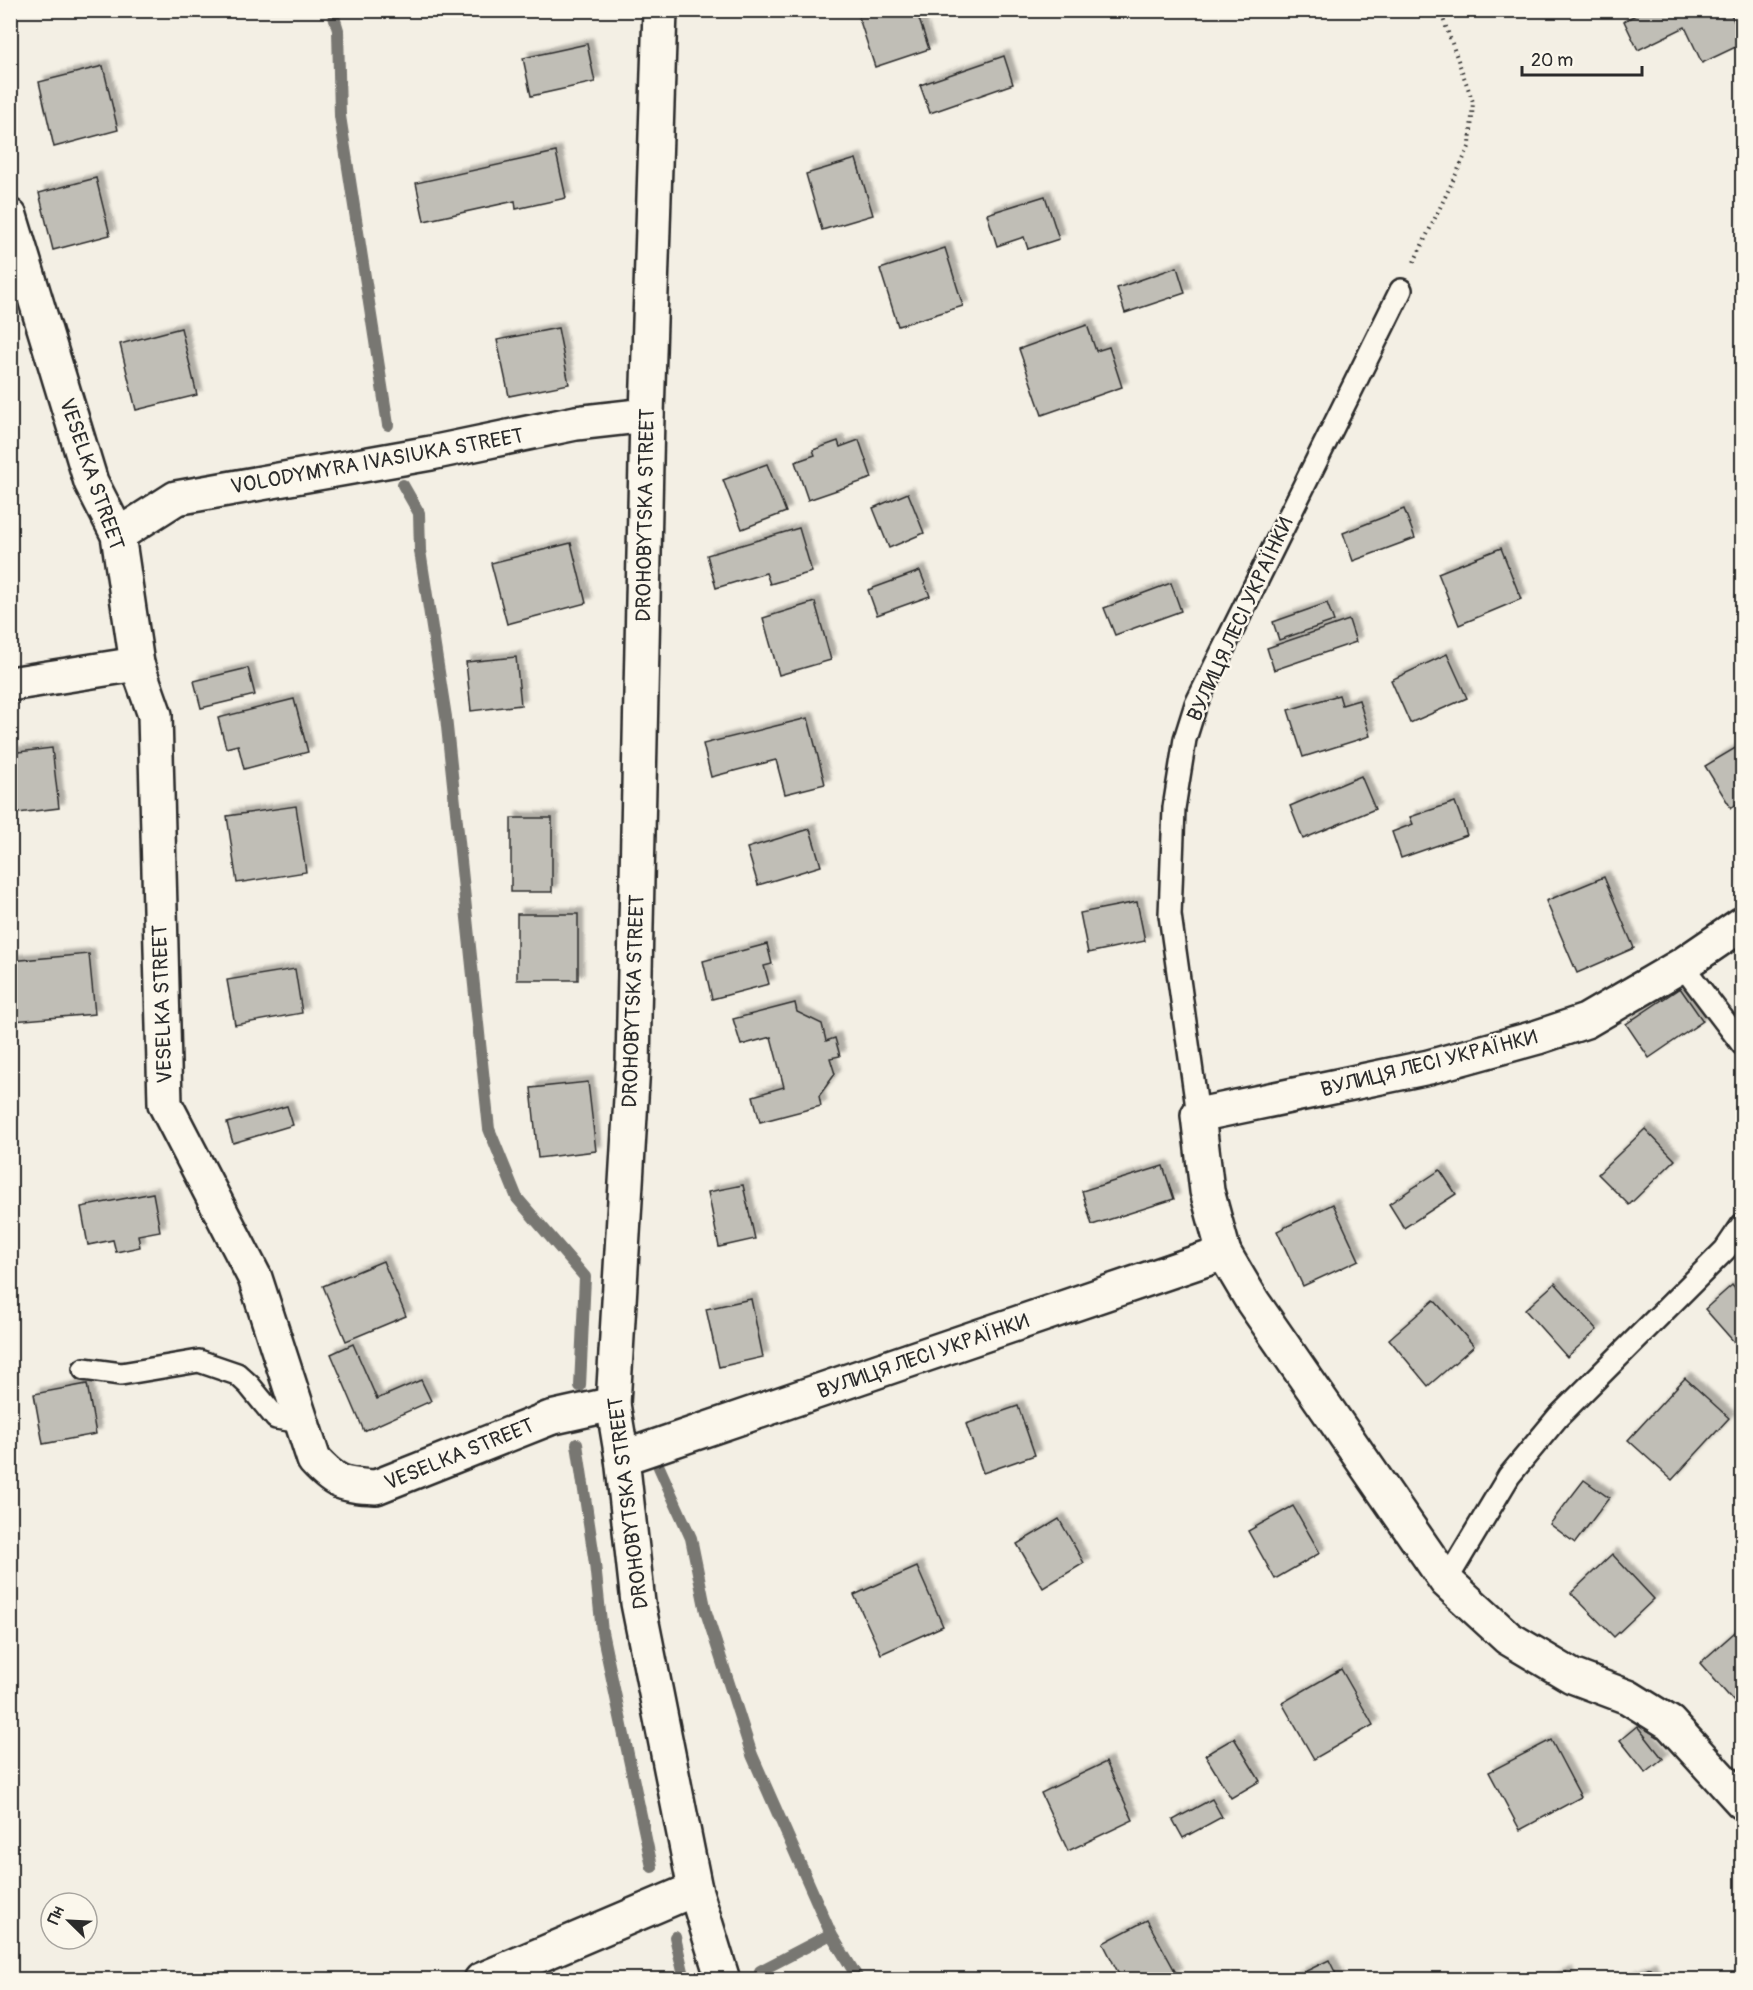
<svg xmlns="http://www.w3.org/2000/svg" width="1753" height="1990" viewBox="0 0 1753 1990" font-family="Pangolin,sans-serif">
<defs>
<filter id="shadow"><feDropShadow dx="5.5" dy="-5.5" stdDeviation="1.5" flood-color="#0004"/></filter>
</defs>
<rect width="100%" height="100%" fill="#f3efe4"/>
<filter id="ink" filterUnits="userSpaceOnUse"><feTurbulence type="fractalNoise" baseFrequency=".0167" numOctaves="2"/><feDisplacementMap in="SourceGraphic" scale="12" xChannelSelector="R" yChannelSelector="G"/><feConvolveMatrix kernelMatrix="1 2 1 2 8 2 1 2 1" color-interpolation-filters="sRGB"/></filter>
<g filter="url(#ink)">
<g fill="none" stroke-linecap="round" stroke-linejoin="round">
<g stroke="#787772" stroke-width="12">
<path d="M 332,10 L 338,30 L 340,116 L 388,425"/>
<path d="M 403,485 L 419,513 L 420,551 L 446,717 L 489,1129 L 517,1198 L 585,1277 L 580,1386"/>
<path d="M 577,1444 L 595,1564 L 602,1632 L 652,1867"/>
<path d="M 659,1467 L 691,1538 L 706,1612 L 752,1755 L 831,1934 L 859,1980"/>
<path d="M 675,1937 L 685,1980"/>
<path d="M 760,1971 L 831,1934"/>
</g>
</g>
<g fill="#c0beb6" stroke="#2b2b2b" stroke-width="1.5" filter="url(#shadow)">
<path d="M 861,10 L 916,10 L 929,49 L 875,67 L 857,12 Z"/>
<path d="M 1645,10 L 1729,10 L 1742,39 L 1742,44 L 1702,63 L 1685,27 L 1638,50 L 1624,21 Z"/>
<path d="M 587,44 L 595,82 L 531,96 L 523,58 Z"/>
<path d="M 1004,56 L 1013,84 L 930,113 L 920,85 Z"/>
<path d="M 103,66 L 118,130 L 54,147 L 39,82 Z"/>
<path d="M 556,152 L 566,198 L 516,209 L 515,201 L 424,221 L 416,183 Z"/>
<path d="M 856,159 L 873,215 L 822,230 L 806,174 Z"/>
<path d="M 96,178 L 110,235 L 53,250 L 39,193 Z"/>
<path d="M 1045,196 L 1059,239 L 1028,249 L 1024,237 L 997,246 L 987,214 Z"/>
<path d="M 945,248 L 963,306 L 898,326 L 880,269 Z"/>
<path d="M 1177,267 L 1185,293 L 1125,313 L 1117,288 Z"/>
<path d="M 1087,325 L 1096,351 L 1109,347 L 1122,387 L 1042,415 L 1019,349 Z"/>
<path d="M 181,328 L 197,395 L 136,410 L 120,344 Z"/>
<path d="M 558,328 L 569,384 L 509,396 L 497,340 Z"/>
<path d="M 859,440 L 872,478 L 808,500 L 795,462 L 815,455 L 813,450 L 838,441 L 840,447 Z"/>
<path d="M 767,464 L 786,512 L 742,529 L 723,480 Z"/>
<path d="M 908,493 L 924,533 L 889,548 L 873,508 Z"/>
<path d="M 1404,509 L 1415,538 L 1353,561 L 1343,533 Z"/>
<path d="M 799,528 L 812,572 L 770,584 L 766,573 L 716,588 L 707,555 Z"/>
<path d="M 571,543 L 586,603 L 507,624 L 491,563 Z"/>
<path d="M 1501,548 L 1521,599 L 1459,625 L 1438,573 Z"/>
<path d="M 920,571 L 930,596 L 877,615 L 868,590 Z"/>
<path d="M 1171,583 L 1181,611 L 1115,635 L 1104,608 Z"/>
<path d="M 815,602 L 831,660 L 779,675 L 763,618 Z"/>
<path d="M 1327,603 L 1334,621 L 1279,640 L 1273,622 Z"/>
<path d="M 1349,620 L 1356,642 L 1274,670 L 1267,648 Z"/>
<path d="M 1447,654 L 1467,698 L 1410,723 L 1391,680 Z"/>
<path d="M 516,657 L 521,705 L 471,711 L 466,662 Z"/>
<path d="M 248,668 L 255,695 L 201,708 L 194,681 Z"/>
<path d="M 1339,695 L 1342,705 L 1359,700 L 1370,736 L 1303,757 L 1288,710 Z"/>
<path d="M 294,699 L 308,752 L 244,769 L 238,745 L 226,748 L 218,718 Z"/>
<path d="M 808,718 L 825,784 L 785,794 L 776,760 L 711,777 L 703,744 Z"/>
<path d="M 1742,744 L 1742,801 L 1731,808 L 1705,766 Z"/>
<path d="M 52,748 L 59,808 L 10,814 L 10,753 Z"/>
<path d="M 1361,776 L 1375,809 L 1303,839 L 1290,806 Z"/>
<path d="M 1455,802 L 1467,835 L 1401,858 L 1392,832 L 1413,824 L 1410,817 Z"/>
<path d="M 296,806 L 306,872 L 237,883 L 227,816 Z"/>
<rect x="511" y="818" width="41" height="74"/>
<path d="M 810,829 L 821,866 L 758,885 L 747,848 Z"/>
<path d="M 1604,877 L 1634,948 L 1577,973 L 1546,901 Z"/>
<path d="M 1137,902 L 1145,941 L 1088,953 L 1080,913 Z"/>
<rect x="517" y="914" width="61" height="66"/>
<path d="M 767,944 L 772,964 L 764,966 L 769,984 L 712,999 L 703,961 Z"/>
<path d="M 89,954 L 95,1014 L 13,1021 L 10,961 Z"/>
<path d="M 295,969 L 302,1013 L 235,1025 L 227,980 Z"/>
<path d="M 1680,988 L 1703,1021 L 1649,1058 L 1626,1024 Z"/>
<path d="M 795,1003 L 797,1012 L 822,1024 L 826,1041 L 835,1038 L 840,1056 L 830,1058 L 835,1074 L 819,1096 L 821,1106 L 760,1122 L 753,1096 L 784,1087 L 771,1037 L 741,1045 L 733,1019 Z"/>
<path d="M 588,1082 L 596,1151 L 538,1158 L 531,1088 Z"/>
<path d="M 287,1106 L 293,1125 L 233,1143 L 227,1123 Z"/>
<path d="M 1645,1129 L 1675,1160 L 1629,1205 L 1598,1174 Z"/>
<path d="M 1163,1166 L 1174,1199 L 1092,1225 L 1082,1191 Z"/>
<path d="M 1440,1170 L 1456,1194 L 1404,1228 L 1389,1204 Z"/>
<path d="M 743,1185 L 755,1239 L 719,1247 L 708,1192 Z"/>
<path d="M 153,1193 L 160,1231 L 138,1235 L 140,1247 L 116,1252 L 113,1240 L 88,1245 L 81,1207 Z"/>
<path d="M 1333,1204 L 1359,1260 L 1303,1286 L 1277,1231 Z"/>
<path d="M 383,1261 L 406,1316 L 346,1341 L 323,1286 Z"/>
<path d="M 1555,1283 L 1597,1330 L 1567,1357 L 1525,1310 Z"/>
<path d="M 1732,1285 L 1742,1298 L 1742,1351 L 1705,1309 Z"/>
<path d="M 751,1299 L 763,1357 L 719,1367 L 706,1309 Z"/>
<path d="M 1434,1300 L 1474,1346 L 1428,1386 L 1389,1339 Z"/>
<path d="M 353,1344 L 377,1399 L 421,1380 L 431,1401 L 364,1431 L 331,1354 Z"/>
<path d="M 1685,1378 L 1729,1418 L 1672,1480 L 1628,1440 Z"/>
<path d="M 87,1384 L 96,1434 L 43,1444 L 34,1394 Z"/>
<path d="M 1018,1406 L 1035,1455 L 983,1473 L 966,1424 Z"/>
<path d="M 1584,1480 L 1609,1498 L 1575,1543 L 1550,1524 Z"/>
<path d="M 1293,1506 L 1320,1553 L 1275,1579 L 1248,1531 Z"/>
<path d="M 1059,1519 L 1084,1563 L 1043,1588 L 1017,1544 Z"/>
<path d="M 1612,1554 L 1654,1599 L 1614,1637 L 1571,1593 Z"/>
<path d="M 917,1567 L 943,1626 L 881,1654 L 854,1595 Z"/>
<path d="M 1742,1626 L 1742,1711 L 1700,1663 Z"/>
<path d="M 1341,1669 L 1373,1725 L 1314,1759 L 1282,1703 Z"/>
<path d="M 1637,1726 L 1663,1759 L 1646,1773 L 1620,1740 Z"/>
<path d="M 1234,1738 L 1260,1781 L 1231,1798 L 1205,1755 Z"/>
<path d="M 1551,1740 L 1581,1797 L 1520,1830 L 1489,1772 Z"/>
<path d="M 1106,1762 L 1133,1820 L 1068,1851 L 1041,1793 Z"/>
<path d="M 1212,1799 L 1222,1817 L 1183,1838 L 1173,1820 Z"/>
<path d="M 1147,1920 L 1176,1973 L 1164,1980 L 1122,1980 L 1103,1943 Z"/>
<path d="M 1329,1960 L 1339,1980 L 1288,1980 Z"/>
<path d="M 1650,1968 L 1655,1980 L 1624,1980 Z"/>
<path d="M 1566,1972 L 1569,1980 L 1549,1980 Z"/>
</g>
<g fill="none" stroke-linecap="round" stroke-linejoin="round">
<g stroke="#2b2b2b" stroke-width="26">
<g id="lane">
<path d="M 1682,965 L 1742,1044"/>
<path d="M 1198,1115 L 1170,915 L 1174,808 L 1185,739 L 1196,704 L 1401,290"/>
<path d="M 84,1369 L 121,1374 L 199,1361 L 237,1374 L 249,1385 L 276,1418 L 302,1422"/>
<path d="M 1446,1581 L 1509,1476 L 1558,1417 L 1725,1250 L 1742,1225"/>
</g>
</g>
<g stroke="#2b2b2b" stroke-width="38">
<g id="street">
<path d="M 10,216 L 91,482 L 118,535 L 137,664 L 155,715 L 165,1104 L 255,1278 L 314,1460 C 336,1484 343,1485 376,1487 L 550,1418 L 613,1404"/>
<path d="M 118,535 L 176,498 L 431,453 L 576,423 L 647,415"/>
<path d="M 10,684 L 137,664"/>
<path d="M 1224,1253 L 1207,1191 L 1198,1115 L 1429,1067 L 1538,1037 L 1586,1021 L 1682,965 L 1742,924"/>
<path d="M 622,1458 L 1224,1253 L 1253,1302 L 1446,1581 L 1508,1638 L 1572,1676 L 1628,1697 L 1670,1723 L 1742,1802"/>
<path d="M 481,1980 L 695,1889"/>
</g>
</g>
<g stroke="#2b2b2b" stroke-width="38">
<path id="secondary" d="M 660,10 L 647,415 L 633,1064 L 613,1404 L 622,1458 L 638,1603 L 695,1889 L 723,1980"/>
</g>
<path stroke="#2b2b2b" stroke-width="4" stroke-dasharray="1.5 4.5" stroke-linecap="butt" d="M 1414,262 L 1470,145 L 1473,102 L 1440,10"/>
<use href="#lane" stroke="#fbf7ec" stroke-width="21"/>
<use href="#street" stroke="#fbf7ec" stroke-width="33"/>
<use href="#secondary" stroke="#fbf7ec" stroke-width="33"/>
</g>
</g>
<g text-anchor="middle" stroke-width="5" stroke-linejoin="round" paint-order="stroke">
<g font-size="21" fill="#2b2b2b" stroke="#fbf7ec">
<text transform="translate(377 461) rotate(-10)" y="7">VOLODYMYRA IVASIUKA STREET</text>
<text transform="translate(92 474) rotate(71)" y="7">VESELKA STREET</text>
<text transform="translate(645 515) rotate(-89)" y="7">DROHOBYTSKA STREET</text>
<text transform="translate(1240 619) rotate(-65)" y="7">ВУЛИЦЯ ЛЕСІ УКРАЇНКИ</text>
<text transform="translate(633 1001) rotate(-88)" y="7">DROHOBYTSKA STREET</text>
<text transform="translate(162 1004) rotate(-92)" y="7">VESELKA STREET</text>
<text transform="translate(1429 1063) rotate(-14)" y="7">ВУЛИЦЯ ЛЕСІ УКРАЇНКИ</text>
<text transform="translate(923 1356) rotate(-19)" y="7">ВУЛИЦЯ ЛЕСІ УКРАЇНКИ</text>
<text transform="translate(459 1454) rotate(-22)" y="7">VESELKA STREET</text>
<text transform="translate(628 1503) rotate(-97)" y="7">DROHOBYTSKA STREET</text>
</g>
</g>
<rect width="1753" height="1990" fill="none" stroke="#fbf7ec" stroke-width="36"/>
<rect x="18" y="18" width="1717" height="1954" fill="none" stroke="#2b2b2b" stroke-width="2" filter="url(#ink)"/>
<g transform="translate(69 1921) rotate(294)"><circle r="28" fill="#fbf7ec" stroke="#a8a59f" stroke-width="1.5"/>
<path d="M0-4.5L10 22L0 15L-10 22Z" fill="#2b2b2b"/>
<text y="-9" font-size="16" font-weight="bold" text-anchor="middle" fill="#2b2b2b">Пн</text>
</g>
<path d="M1522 66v9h120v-9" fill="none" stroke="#2b2b2b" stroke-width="3"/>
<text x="1531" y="66" font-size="18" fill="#2b2b2b" stroke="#fbf7ec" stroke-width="4.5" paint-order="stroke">20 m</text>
</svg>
